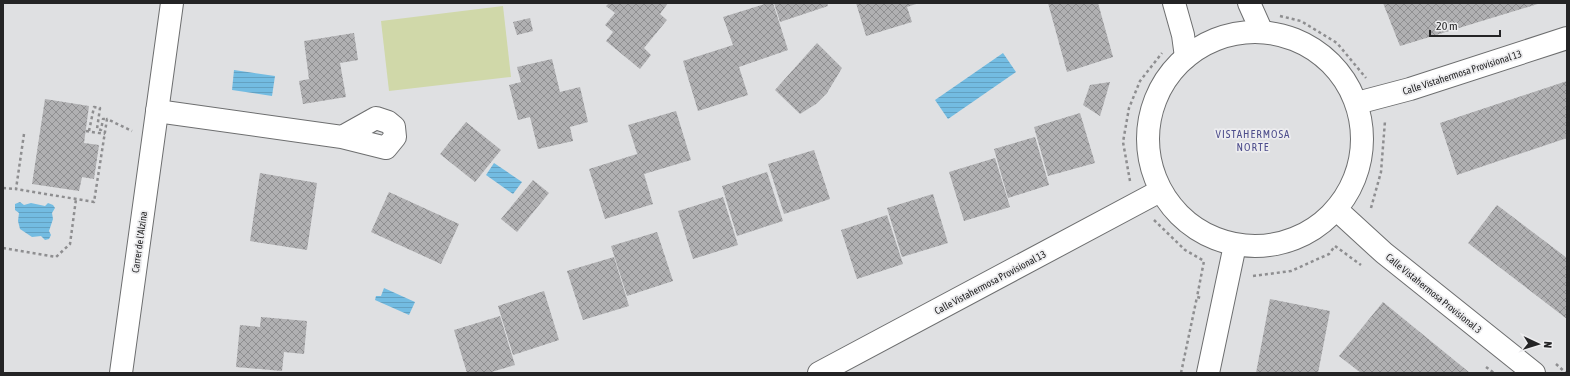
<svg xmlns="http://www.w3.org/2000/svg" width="1570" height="376" viewBox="0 0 1570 376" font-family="'Asap Condensed',sans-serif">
<defs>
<pattern id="water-rules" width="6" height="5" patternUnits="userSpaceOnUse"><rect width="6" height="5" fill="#73bce2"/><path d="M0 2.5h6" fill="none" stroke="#63a1c2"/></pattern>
<pattern id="building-cross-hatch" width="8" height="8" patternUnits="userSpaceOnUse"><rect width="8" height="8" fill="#b0b0b2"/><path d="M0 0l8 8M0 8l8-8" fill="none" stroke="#8f8f91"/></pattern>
</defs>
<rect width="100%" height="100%" fill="#dfe0e2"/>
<path fill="#d0d8a9" d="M 503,6 L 511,77 L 389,91 L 381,21 Z"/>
<g fill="url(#water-rules)">
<path d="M 1003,53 L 1016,72 L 948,119 L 935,100 Z"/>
<path d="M 234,70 L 275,76 L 272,96 L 232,90 Z"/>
<path d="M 494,163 L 522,182 L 513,194 L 486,175 Z"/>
<path d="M 20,202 L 24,205 L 31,203 L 45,206 L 48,203 L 53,205 L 55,208 L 52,213 L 53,219 L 49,231 L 51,235 L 49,239 L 45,240 L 41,236 L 32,237 L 20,229 L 18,221 L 19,213 L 15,210 L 15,204 Z"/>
<path d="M 384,288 L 415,302 L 409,315 L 375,300 L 376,296 L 381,296 Z"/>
</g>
<g fill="url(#building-cross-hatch)">
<path d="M 609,3 L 668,3 L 660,14 L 667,20 L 644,48 L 651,55 L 640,69 L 606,41 L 613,32 L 605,25 L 615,13 L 606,6 Z"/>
<path d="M 768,3 L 773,3 L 788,50 L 739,67 L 748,95 L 698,111 L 683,61 L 733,45 L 723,17 Z"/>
<path d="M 774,3 L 827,3 L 828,6 L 780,22 Z"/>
<path d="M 856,3 L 919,3 L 907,7 L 912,22 L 866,36 Z"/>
<path d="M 1048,3 L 1098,3 L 1113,57 L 1067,72 Z"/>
<path d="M 1383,3 L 1541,3 L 1400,46 Z"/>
<path d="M 530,18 L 533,31 L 517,35 L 513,22 Z"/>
<path d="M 354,33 L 358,60 L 340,63 L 346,97 L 303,104 L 299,81 L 309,79 L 304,41 Z"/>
<path d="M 817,43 L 842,68 L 827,93 L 816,104 L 800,114 L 775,90 Z"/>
<path d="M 552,59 L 560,92 L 580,87 L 588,122 L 570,127 L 573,141 L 538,149 L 530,117 L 518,120 L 509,85 L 521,82 L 517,67 Z"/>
<path d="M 1567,81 L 1567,138 L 1457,175 L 1440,123 Z"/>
<path d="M 1110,82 L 1100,116 L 1083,105 L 1090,85 Z"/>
<path d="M 45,99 L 89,106 L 84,143 L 99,145 L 94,179 L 82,177 L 79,191 L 32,184 Z"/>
<path d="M 676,111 L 691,160 L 644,174 L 653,204 L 605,219 L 589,169 L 637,154 L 642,169 L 628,125 Z"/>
<path d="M 1080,113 L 1095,163 L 1048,176 L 1034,127 Z"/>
<path d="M 466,122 L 501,150 L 475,182 L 440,154 Z"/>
<path d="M 1035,137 L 1049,185 L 1008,198 L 994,149 Z"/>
<path d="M 814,150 L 830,199 L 784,214 L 768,164 Z"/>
<path d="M 995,158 L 1010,207 L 964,221 L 949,172 Z"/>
<path d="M 767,172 L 783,221 L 737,236 L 722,186 Z"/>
<path d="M 260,173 L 317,183 L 307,250 L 250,241 Z"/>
<path d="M 533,180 L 549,193 L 517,232 L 501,219 Z"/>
<path d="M 389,192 L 459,224 L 441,264 L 371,232 Z"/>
<path d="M 933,194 L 948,243 L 902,257 L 887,208 Z"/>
<path d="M 723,197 L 738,245 L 693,259 L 678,211 Z"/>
<path d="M 1497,205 L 1567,258 L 1567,319 L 1468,243 Z"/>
<path d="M 887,215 L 903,264 L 857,279 L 841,230 Z"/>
<path d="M 657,232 L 673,281 L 627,296 L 611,246 Z"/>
<path d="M 614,257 L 629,306 L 583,320 L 567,271 Z"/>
<path d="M 544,291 L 559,340 L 513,355 L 498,306 Z"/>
<path d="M 1270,299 L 1330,311 L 1318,373 L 1256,373 Z"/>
<path d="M 1383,302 L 1470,373 L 1361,373 L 1339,356 Z"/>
<path d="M 500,316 L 515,365 L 488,373 L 467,373 L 454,330 Z"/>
<path d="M 261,317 L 307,321 L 304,354 L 284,352 L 282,371 L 236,367 L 240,325 L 260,327 Z"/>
</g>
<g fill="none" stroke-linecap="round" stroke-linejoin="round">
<g stroke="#6d6e6f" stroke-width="24">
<g id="street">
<path d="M 1357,103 L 1410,89 L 1567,38"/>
<path d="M 157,111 L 342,137 L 386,148 L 395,137 L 394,127 L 388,122 L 376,118 L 342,137"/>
<path d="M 121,373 L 172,3"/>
<path d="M 819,373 L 1160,191"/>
</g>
</g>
<g stroke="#6d6e6f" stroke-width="24">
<g id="secondary">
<path d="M 1174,3 L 1183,35 L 1186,57"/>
<path d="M 1249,3 L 1262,32"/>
<circle cx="1255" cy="139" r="107"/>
<path d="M 1337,210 L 1384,253 L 1534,373"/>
<path d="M 1208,373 L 1235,245"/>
</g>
</g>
<g stroke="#8e8e90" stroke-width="2.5" stroke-dasharray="3 3" stroke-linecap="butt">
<path d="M 1280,16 L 1301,21 L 1337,43 L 1366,78"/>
<path d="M 86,131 L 105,134"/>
<path d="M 89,131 L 94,107 L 100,108 L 97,129 L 101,130 L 103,119 L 107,119"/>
<path d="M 24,134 L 16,189 L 94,202 L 107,119 L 132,131"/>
<path d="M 1130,181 L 1123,142 L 1129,108 L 1140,81 L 1162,53"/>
<path d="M 3,188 L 16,189"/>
<path d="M 1371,208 L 1381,172 L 1385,121 L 1386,120"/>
<path d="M 1154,220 L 1185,250 L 1204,261 L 1197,297 L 1201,298"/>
<path d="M 3,248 L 56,257 L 70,244 L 76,199"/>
<path d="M 1253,276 L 1291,271 L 1329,254 L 1335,246 L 1361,265"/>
<path d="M 1556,364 L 1566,373"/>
<path d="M 1486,367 L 1494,373"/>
<path d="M 1181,373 L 1197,297"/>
</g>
<use href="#street" stroke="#fff" stroke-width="22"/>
<use href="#secondary" stroke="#fff" stroke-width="22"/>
</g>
<g text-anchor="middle" stroke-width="3.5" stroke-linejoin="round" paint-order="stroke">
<g font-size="10" fill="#242425" stroke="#ededef">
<text transform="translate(1462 72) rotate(-18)" y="4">Calle Vistahermosa Provisional 13</text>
<text transform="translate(139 242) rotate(-82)" y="4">Carrer de l'Alzina</text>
<text transform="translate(990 282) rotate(-28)" y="4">Calle Vistahermosa Provisional 13</text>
<text transform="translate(1434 293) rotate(39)" y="4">Calle Vistahermosa Provisional 3</text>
</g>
<g font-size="11" letter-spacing="1" fill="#4e4e8c" stroke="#ededef">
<text x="1253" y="138">VISTAHERMOSA<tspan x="1253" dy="13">NORTE</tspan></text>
</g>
</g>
<rect width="1570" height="376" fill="none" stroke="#242425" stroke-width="8"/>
<g transform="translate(1538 344) rotate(94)" stroke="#ededef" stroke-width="3" paint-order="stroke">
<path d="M0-3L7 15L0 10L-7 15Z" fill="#242425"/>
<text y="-6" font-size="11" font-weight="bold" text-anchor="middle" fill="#242425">N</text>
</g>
<path d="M1430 30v6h70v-6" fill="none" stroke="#242425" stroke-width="2"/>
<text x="1436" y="30" font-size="12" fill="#242425" stroke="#ededef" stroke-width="3" paint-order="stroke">20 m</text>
</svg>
